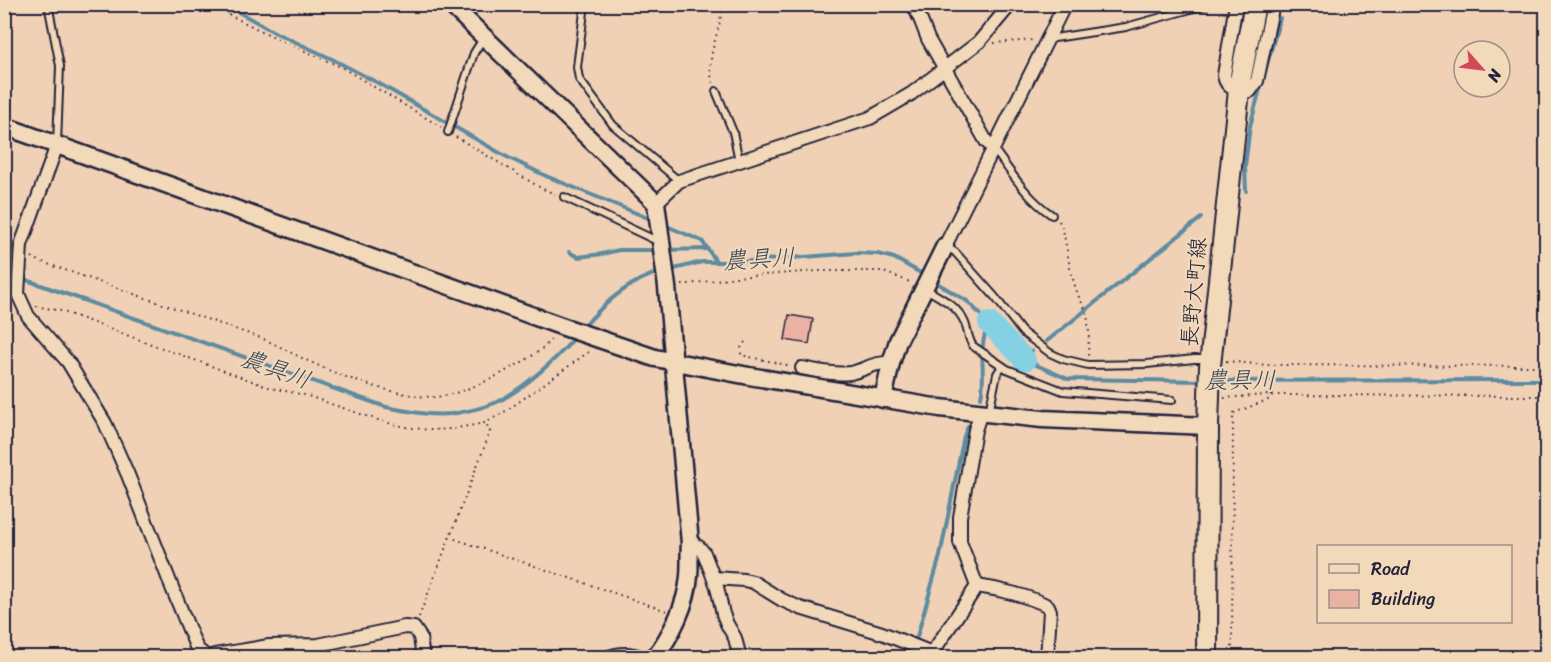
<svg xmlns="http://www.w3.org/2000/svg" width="1551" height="662" viewBox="0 0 1551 662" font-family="Sriracha,'Klee One',sans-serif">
<rect width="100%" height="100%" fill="#f1d1b6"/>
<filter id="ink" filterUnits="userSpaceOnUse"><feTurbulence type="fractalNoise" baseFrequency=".0167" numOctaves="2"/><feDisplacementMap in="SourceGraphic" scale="12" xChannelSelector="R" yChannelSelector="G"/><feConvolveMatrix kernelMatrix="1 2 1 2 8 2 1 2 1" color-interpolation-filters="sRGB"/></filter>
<g filter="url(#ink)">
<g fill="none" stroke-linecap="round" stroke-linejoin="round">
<g stroke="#5d8ba0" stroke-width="4">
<path d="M 224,4 L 276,33 L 330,58 L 378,83 L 507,157 L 546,176 L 648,218"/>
<path d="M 1265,72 L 1280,18"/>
<path d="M 1246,191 L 1245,166 L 1250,126 L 1262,82"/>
<path d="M 669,227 L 702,241 L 716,261"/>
<path d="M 667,250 L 708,249"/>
<path d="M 569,252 L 578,257 L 602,254 L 619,250 L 656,250"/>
<path d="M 670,270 L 702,262 L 737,262 L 856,253 L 878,254 L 894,258 L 926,276"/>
<path d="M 4,272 L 386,407 C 407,411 429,416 451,414 C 464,412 479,409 492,404 C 518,394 558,358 575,337"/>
<path d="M 932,280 L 967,301 L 989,323 C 976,352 987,370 981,397"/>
<path d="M 582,329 C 603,304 628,281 660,272"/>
<path d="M 1047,341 L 1201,218"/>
<path d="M 1032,351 L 1025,360 L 1068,379 L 1204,381"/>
<path d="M 1214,381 L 1546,380"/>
<path d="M 916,640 L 940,556 L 964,436 L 968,426"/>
<path d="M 910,658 L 912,651"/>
</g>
<path stroke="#84d1e4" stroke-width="22" d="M 989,323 L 1025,360"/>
</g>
<path fill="#ebb2a4" stroke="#22223b" stroke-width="1.5" d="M 789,315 L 813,319 L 809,344 L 785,340 Z"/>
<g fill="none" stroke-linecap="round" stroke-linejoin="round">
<g stroke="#22223b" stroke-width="10">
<g id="service">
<path d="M 48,4 L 60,66 L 57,144"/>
<path d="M 585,4 L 577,67 L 579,79 L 613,125 L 679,181"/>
<path d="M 1048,39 L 1126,27 L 1209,4"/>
<path d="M 716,91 L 733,132 L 739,161"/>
<path d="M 448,132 L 474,53 L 484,37"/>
<path d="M 993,148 C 1011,172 1027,199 1052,215"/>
<path d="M 564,197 L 655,240 L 660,239"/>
<path d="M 945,246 L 955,252 L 995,297 L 1022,332 L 1050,353 L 1063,359 L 1088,365 L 1147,364 L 1194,359 L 1207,359"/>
<path d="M 924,288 C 940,297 957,305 965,323 C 968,331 968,339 973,346 L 1007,369 L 1063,391 L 1172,400"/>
<path d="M 989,412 L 997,374 L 1002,366"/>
</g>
</g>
<g stroke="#22223b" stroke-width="16">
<g id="minor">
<path d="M 913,4 L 921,21 L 928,39 L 986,141 L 993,148"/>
<path d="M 1236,4 L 1224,75 C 1226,89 1237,91 1250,91 L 1257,81 L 1273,4"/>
<path d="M 57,145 L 21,245 L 18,294 L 28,316 L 68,362 L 105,423 L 128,475 L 173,590 L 197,649 L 208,658"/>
<path d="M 656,203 L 679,181 L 870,118 L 911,94 L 979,42 L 1011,4"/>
<path d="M 945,246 L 1065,4"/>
<path d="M 802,368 C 818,371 834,375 850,373 C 866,370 873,362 891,363"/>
<path d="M 690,543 L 699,547 L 704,553 L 717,587 L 723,614 L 727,624 L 735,638 L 740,658"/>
<path d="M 714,578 L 744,580 L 753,582 L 782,600 L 800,608 L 882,633 L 932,653 L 935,658"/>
<path d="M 977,586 L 960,542 L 960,517 L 975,430 L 981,412"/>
<path d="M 932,653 L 977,586 C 998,589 1029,596 1048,606 L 1050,611 L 1047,658"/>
<path d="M 208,657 L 215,655 L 269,646 L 318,645 L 405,627 L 414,628 L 420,637 L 423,658"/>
<path d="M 606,658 C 619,653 630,652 643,658"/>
</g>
</g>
<g stroke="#22223b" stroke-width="21">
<g id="tertiary">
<path d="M 450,4 L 656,203 L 667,287 L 690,543 C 689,554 690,566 689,576 C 687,604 671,636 654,658"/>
<path d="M 4,126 L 561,326 L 655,358 L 749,376 L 940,408 L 1042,419 L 1208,426"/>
<path d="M 883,399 L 891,363 L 898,341 L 945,246"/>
</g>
</g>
<g stroke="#22223b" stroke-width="24">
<path id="primary" d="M 1207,658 L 1208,426 L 1210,366 L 1240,81 L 1255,4"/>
</g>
<g stroke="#22223b" stroke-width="2" stroke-dasharray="1.5 4.5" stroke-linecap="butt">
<path d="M 207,4 L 282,41 L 341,67 L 441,127"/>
<path d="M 994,43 L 1033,40"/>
<path d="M 713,83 C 704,56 722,31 722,4"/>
<path d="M 456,137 L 541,188 L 555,194"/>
<path d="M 1059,221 L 1063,229 L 1071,273 L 1078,295 L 1087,313 L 1089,332 L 1088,357"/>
<path d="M 32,257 L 39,261 L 261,338 C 280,346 296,356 315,364 C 347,379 399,397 434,397 C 455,396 486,382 504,372 C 518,364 543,352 552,338"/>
<path d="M 682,285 L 736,277 L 818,271 L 881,271 L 910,282"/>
<path d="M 36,306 L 61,311 L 271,388 L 305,395 L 384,422 L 406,427 L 429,430 L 452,429 L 485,423 L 506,411 L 590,351"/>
<path d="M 745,342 L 741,348 L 741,355 L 791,366"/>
<path d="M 1226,361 L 1266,365 L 1546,366"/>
<path d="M 1272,395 L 1546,396"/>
<path d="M 1224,398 L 1266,395 L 1272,395 L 1270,399 L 1234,413 L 1233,418 L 1232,658"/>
<path d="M 449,537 L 667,611"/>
<path d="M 419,617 L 487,440 L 490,432 L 486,423"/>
</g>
<use href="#service" stroke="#f2d9ba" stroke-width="6"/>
<use href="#minor" stroke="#f2d9ba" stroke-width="12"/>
<use href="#tertiary" stroke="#f2d9ba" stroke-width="16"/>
<use href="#primary" stroke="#f2d9ba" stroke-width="20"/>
</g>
</g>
<g text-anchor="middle" stroke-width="4.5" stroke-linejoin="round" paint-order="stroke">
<g font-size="22" fill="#22223b" stroke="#f2d9ba">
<text transform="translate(1193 292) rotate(-85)" y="8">長野大町線</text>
</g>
<g font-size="24" font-style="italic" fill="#36455d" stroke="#f2d9ba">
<text transform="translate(759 259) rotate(-3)" y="8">農具川</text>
<text transform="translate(276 369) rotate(20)" y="8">農具川</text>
<text x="1240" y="388">農具川</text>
</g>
</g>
<rect width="1551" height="662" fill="none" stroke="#f2d9ba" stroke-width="24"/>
<rect x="12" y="12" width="1527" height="638" fill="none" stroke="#22223b" stroke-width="2" filter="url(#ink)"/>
<rect x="1317" y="545" width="195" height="78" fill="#f2d9ba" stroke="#9f9087" stroke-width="1.5"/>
<rect x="1329" y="564" width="30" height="9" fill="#f2d9ba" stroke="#9f9087" stroke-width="1.5"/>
<text x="1371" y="575" font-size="18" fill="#22223b">Road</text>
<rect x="1329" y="590" width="30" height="18" fill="#ebb2a4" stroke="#9f9087" stroke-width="1.5"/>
<text x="1371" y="605" font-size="18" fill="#22223b">Building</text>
<g transform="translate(1482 69) rotate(118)"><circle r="28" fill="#f2d9ba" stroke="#9f9087" stroke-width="1.5"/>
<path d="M0-4.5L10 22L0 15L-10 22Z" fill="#d1495b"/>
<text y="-9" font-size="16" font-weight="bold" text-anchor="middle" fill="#22223b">N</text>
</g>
</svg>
